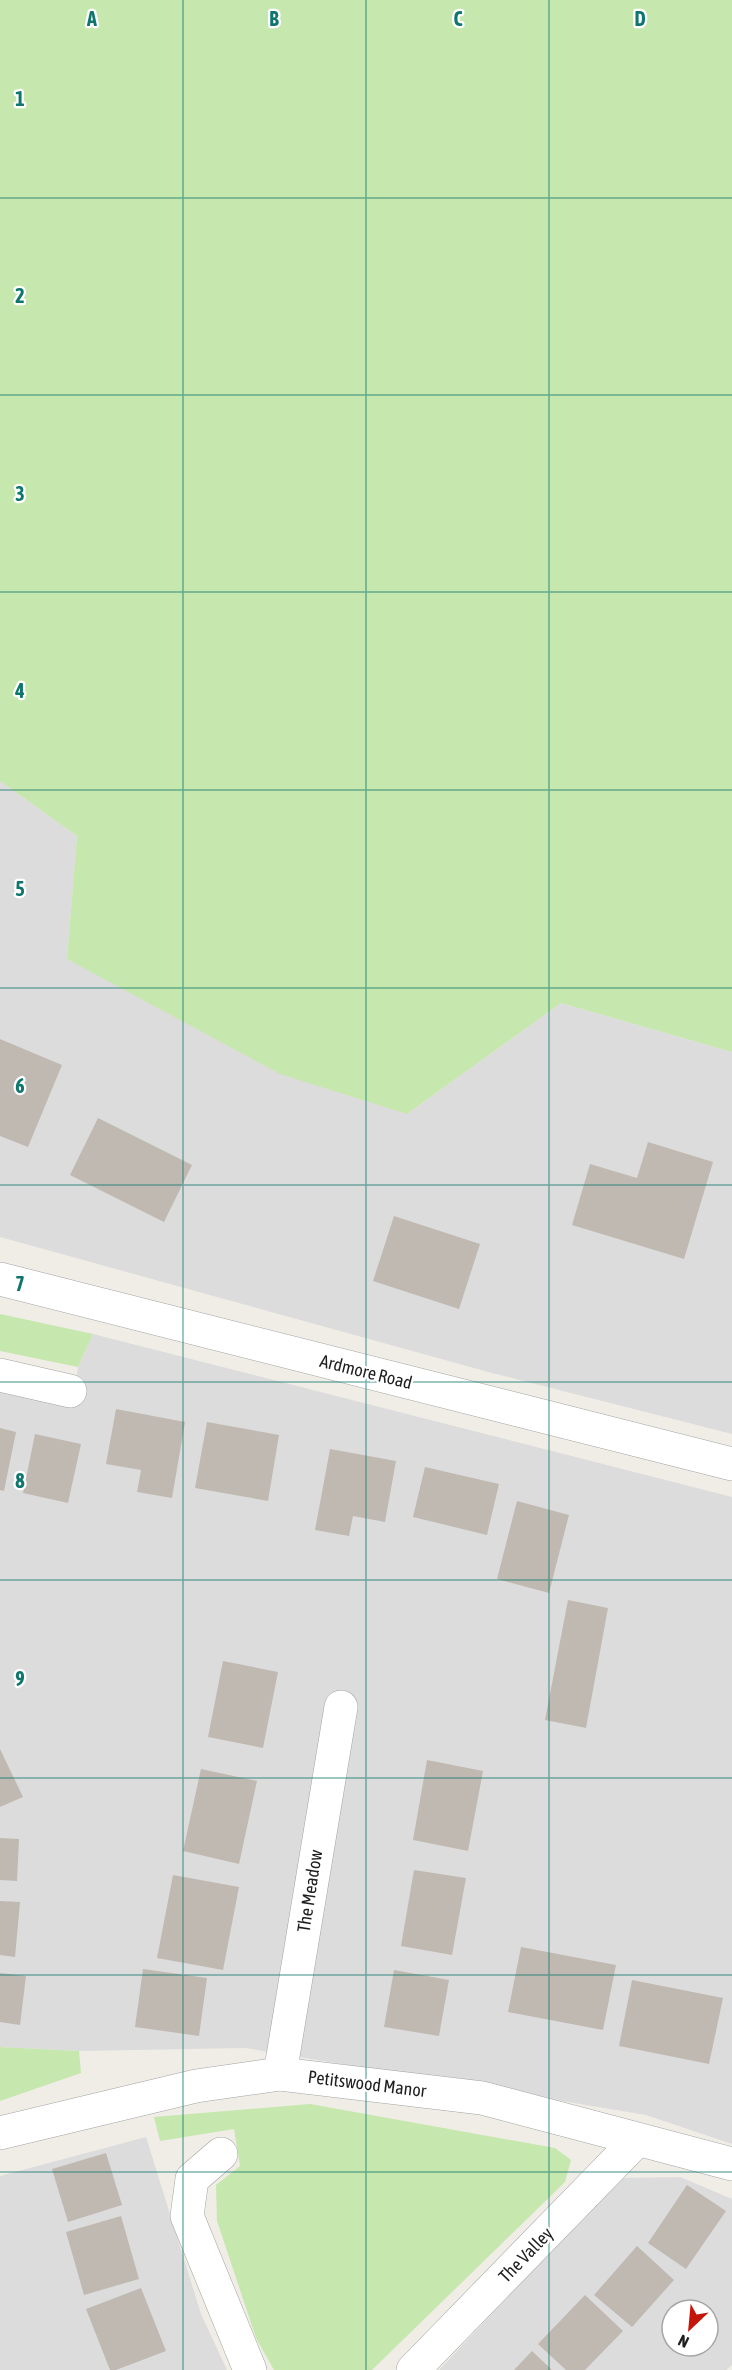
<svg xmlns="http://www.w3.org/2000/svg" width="732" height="2370" viewBox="0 0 732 2370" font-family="'Asap Condensed',sans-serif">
<rect width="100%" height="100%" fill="#efede6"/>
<g fill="#dddcdc" fill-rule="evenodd">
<path d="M 0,781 L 77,836 L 67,959 L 407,1114 L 561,1003 L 732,1052 L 732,1434 L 492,1373 L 0,1237 Z"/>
<path d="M 93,1334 L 732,1497 L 732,2144 L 646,2115 L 245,2048 L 79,2051 L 0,2047 L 0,1388 L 74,1402 L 78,1367 Z"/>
<path d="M 146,2137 L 201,2314 L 227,2370 L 0,2370 L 0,2176 Z"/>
<path d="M 680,2177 L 732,2199 L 732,2365 L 726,2370 L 439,2370 L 620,2178 ZM 672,2310 L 708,2310 L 708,2346 L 672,2346 Z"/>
</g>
<g fill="#c6e7ae">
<path d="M 0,0 L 732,0 L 732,1052 L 561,1003 L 407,1114 L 280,1074 L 67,959 L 77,836 L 0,781 Z"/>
<path d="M 0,1314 L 93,1334 L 78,1367 L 0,1351 Z"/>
<path d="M 0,2047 L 79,2051 L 81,2073 L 0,2101 Z"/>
<path d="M 310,2104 L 555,2148 L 571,2160 L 565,2182 L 372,2370 L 274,2370 L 256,2338 L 217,2221 L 216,2185 L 240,2166 L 234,2129 L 160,2141 L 154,2117 Z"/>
</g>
<g fill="#c0b9b2">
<path d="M 0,1039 L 62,1065 L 28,1147 L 0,1136 Z"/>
<path d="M 98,1118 L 192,1165 L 164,1222 L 70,1175 Z"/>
<path d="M 648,1142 L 713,1162 L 684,1259 L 572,1225 L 590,1164 L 637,1178 Z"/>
<path d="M 394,1216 L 480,1244 L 459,1309 L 373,1281 Z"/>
<path d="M 116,1409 L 185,1422 L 172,1498 L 137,1492 L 141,1470 L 106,1464 Z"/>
<path d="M 207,1422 L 279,1435 L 268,1501 L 195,1488 Z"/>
<path d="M 0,1428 L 16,1432 L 4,1491 L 0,1490 Z"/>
<path d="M 35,1434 L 81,1444 L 68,1503 L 23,1493 Z"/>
<path d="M 330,1449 L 396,1461 L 385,1522 L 353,1516 L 349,1536 L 315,1530 Z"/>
<path d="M 425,1467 L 499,1484 L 487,1535 L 413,1517 Z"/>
<path d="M 517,1501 L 569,1515 L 549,1593 L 497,1579 Z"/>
<path d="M 568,1600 L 608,1608 L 586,1728 L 545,1720 Z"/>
<path d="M 223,1661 L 278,1672 L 263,1748 L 208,1737 Z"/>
<path d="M 0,1749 L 23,1797 L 0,1807 Z"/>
<path d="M 427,1760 L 483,1771 L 468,1851 L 413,1840 Z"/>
<path d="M 201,1769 L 257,1781 L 239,1864 L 183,1851 Z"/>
<path d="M 0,1838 L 19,1839 L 17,1881 L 0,1880 Z"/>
<path d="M 414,1870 L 466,1878 L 452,1955 L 401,1946 Z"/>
<path d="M 173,1875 L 239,1887 L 223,1970 L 157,1958 Z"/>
<path d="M 0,1901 L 20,1902 L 15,1957 L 0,1955 Z"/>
<path d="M 521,1947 L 616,1965 L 603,2030 L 508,2012 Z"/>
<path d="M 143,1969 L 207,1978 L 199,2036 L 135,2027 Z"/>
<path d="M 394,1970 L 449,1980 L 439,2036 L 384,2027 Z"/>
<path d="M 0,1973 L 26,1976 L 20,2025 L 0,2022 Z"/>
<path d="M 632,1980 L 723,1998 L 709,2064 L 619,2046 Z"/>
<path d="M 106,2153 L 122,2205 L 68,2222 L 52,2169 Z"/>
<path d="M 687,2185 L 726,2211 L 686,2269 L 648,2243 Z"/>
<path d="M 121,2216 L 139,2279 L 84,2295 L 66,2232 Z"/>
<path d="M 637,2246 L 674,2280 L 632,2327 L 594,2295 Z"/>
<path d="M 141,2288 L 166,2351 L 116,2370 L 110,2370 L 86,2309 Z"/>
<path d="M 585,2295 L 623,2331 L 585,2370 L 566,2370 L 538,2344 Z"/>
<path d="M 532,2351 L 552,2370 L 514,2370 Z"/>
</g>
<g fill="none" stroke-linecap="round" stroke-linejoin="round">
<g stroke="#a3a3a3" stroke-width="34">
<g id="minor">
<path d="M 0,1279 L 732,1464"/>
<path d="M 0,1375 L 70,1391"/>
<path d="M 280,2074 L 341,1707"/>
<path d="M 0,2133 L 196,2086 L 280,2074 L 482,2098 L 732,2164"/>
<path d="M 221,2154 L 192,2179 L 187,2216 L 250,2370"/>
<path d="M 413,2370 L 637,2140"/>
</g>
</g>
<use href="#minor" stroke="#fff" stroke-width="33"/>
</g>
<path fill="none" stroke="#0f766e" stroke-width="1.5" stroke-opacity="0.55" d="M 183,0 L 183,2370M 366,0 L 366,2370M 549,0 L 549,2370M 0,198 L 732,198M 0,395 L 732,395M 0,592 L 732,592M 0,790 L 732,790M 0,988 L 732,988M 0,1185 L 732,1185M 0,1382 L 732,1382M 0,1580 L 732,1580M 0,1778 L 732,1778M 0,1975 L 732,1975M 0,2172 L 732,2172"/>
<g text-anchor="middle" stroke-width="4.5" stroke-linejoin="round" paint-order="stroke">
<g font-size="18" fill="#1f1f1f" stroke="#fff">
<text transform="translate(366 1372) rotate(14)" y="6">Ardmore Road</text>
<text transform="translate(310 1891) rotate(-81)" y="6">The Meadow</text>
<text transform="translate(367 2084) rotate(7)" y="6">Petitswood Manor</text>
<text transform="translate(526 2255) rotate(-46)" y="6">The Valley</text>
</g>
</g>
<g font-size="20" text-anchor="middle" font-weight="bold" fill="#0f766e" stroke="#fff" stroke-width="4.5" stroke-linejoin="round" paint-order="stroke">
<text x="92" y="26">A</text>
<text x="274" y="26">B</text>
<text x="458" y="26">C</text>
<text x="640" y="26">D</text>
<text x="20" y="106">1</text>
<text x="20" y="303">2</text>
<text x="20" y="501">3</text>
<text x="20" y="698">4</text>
<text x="20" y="896">5</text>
<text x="20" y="1093">6</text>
<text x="20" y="1291">7</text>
<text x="20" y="1488">8</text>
<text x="20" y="1686">9</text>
</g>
<g transform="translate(690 2328) rotate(206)"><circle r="28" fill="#ffffff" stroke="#a5a5a5" stroke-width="1.5"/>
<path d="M0-4.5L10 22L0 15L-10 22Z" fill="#c4160a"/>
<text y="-9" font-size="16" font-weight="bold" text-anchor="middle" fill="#1f1f1f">N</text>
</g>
</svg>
